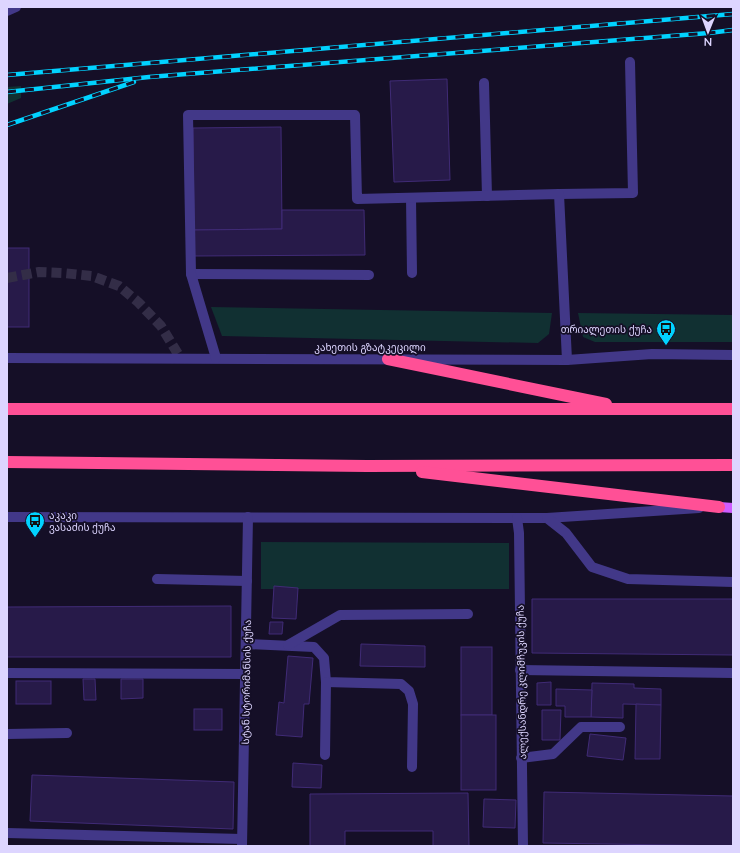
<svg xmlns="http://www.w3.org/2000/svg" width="740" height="853" viewBox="0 0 740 853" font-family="Lato,'Noto Sans Georgian',sans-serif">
<rect width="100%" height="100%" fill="#150f27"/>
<g fill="#113032">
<path d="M 21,86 L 21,98 L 7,104 L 7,87 Z"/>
<path d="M 211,307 L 552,313 L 549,334 L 538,343 L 222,336 Z"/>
<path d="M 578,313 L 733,315 L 733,342 L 595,342 L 583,337 Z"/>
<path d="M 261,542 L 509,543 L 509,589 L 261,589 Z"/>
</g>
<g fill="#271a49" stroke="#402b76">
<path d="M 447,79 L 450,180 L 394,182 L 390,81 Z"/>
<path d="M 281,127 L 282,229 L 194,230 L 193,128 Z"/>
<path d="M 282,210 L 364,210 L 365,255 L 194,256 L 194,230 L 282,229 Z"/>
<rect x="7" y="248" width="22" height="79"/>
<path d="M 274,586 L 298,588 L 296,619 L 272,618 Z"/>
<path d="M 532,599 L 733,599 L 733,655 L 532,653 Z"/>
<path d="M 231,606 L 231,657 L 7,657 L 7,607 Z"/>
<path d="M 270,622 L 283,622 L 282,634 L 269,634 Z"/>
<path d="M 361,644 L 425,646 L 425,667 L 360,666 Z"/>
<rect x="461" y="647" width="31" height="68"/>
<path d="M 288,656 L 313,658 L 309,704 L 304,704 L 302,737 L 276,735 L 279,702 L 284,703 Z"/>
<path d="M 83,679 L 95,679 L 96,700 L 84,700 Z"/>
<path d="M 121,679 L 143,679 L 143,698 L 121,699 Z"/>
<rect x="16" y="681" width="35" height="23"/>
<path d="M 551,682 L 551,705 L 537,705 L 537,683 Z"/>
<path d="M 592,683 L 634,684 L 634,688 L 661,689 L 661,705 L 623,704 L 623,718 L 591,717 Z"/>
<path d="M 556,689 L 592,690 L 591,717 L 565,717 L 565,706 L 556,706 Z"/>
<path d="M 636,704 L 661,705 L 660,759 L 635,759 Z"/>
<rect x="194" y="709" width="28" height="21"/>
<path d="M 542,710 L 561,710 L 560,740 L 542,740 Z"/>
<rect x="461" y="715" width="35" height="75"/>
<path d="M 590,734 L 626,738 L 623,760 L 587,756 Z"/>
<path d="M 293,763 L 322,765 L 321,788 L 292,787 Z"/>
<path d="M 32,775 L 234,782 L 233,829 L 30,821 Z"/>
<path d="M 544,792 L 733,796 L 733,846 L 543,843 Z"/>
<path d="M 468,793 L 469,846 L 433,846 L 433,831 L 345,831 L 345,846 L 310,846 L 310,794 Z"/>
<path d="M 484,799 L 516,800 L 515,828 L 483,827 Z"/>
</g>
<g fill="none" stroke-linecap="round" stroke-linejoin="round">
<path stroke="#332d47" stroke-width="10" stroke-dasharray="10 5" stroke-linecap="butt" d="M 7,278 L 39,272 L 63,273 L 92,276 L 119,286 L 138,302 L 161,326 L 181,359"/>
<g stroke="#423888" stroke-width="10">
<path d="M 7,11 L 16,7"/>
<path d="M 484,83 L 487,196"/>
<path d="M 559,194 L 633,193 L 630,62"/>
<path d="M 411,198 L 412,273"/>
<path d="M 191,274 L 369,275"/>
<path d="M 7,358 L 567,360 L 652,354 L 733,355"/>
<path d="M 216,358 L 191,274 L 188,115 L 355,115 L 357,199 L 559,194 L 567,360"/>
<path d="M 7,517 L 547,518 L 699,508"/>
<path d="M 517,518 L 519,533 L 523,846"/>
<path d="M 547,518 L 566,533 L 592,567 L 628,579 L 733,582"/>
<path d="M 157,579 L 247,581"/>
<path d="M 246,644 L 314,647 L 324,658 L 326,682 L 401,684 L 409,691 L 413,704 L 412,767"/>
<path d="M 288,645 L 340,615 L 468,614"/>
<path d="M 520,670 L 733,673"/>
<path d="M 7,673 L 246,674"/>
<path d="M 7,734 L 67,733"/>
<path d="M 325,755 L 326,682"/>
<path d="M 521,758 L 553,754 L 581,727 L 620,727"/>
<path d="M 7,833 L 242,839"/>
<path d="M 242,846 L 248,517"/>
</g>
<path stroke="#cf5cff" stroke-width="10" d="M 719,507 L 733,508"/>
<g stroke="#ff5096" stroke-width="12">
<path d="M 388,359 L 606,404"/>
<path d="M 7,409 L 733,409"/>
<path d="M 7,462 L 367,466 L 733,465"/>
<path d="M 422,472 L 719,507"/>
</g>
<g stroke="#01d2ff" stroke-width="4.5">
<g id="rail">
<path d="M 7,75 L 733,14"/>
<path d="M 7,92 L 149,77 L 709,33 L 733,30"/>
<path d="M 7,125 L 134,82"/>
</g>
</g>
<use href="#rail" stroke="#150f27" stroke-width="3" stroke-dasharray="9" stroke-linecap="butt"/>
</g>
<defs>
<g id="bus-pin" transform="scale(1)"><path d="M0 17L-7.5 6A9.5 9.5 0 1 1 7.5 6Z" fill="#01d2ff" stroke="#150f27"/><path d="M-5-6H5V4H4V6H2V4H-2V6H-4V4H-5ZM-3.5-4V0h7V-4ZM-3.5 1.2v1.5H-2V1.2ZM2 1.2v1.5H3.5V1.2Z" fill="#111"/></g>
</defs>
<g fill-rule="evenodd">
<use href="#bus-pin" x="666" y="329"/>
<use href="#bus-pin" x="35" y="521"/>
</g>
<g text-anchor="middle" stroke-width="3.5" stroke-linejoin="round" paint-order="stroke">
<g font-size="10" fill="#ddd5ff" stroke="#150f27" text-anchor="end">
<text x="652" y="333">თრიალეთის ქუჩა</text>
<text x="49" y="519" text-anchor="start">აკაკი<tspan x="49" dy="12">ვასაძის ქუჩა</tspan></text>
</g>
<g font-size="10" fill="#ddd5ff" stroke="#150f27">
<text x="370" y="351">კახეთის გზატკეცილი</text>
<text transform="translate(246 682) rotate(-89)" y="4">სტან სტორიმანსის ქუჩა</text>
<text transform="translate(521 682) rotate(-91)" y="4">ალექსანდრე კლიმჩუკის ქუჩა</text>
</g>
</g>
<rect width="740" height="853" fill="none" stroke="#ddd5ff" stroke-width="16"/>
<g transform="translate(708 32) rotate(181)" stroke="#150f27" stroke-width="3" paint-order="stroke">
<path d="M0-3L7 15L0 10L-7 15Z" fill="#ddd5ff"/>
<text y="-6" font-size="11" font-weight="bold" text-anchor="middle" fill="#ddd5ff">N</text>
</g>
</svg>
